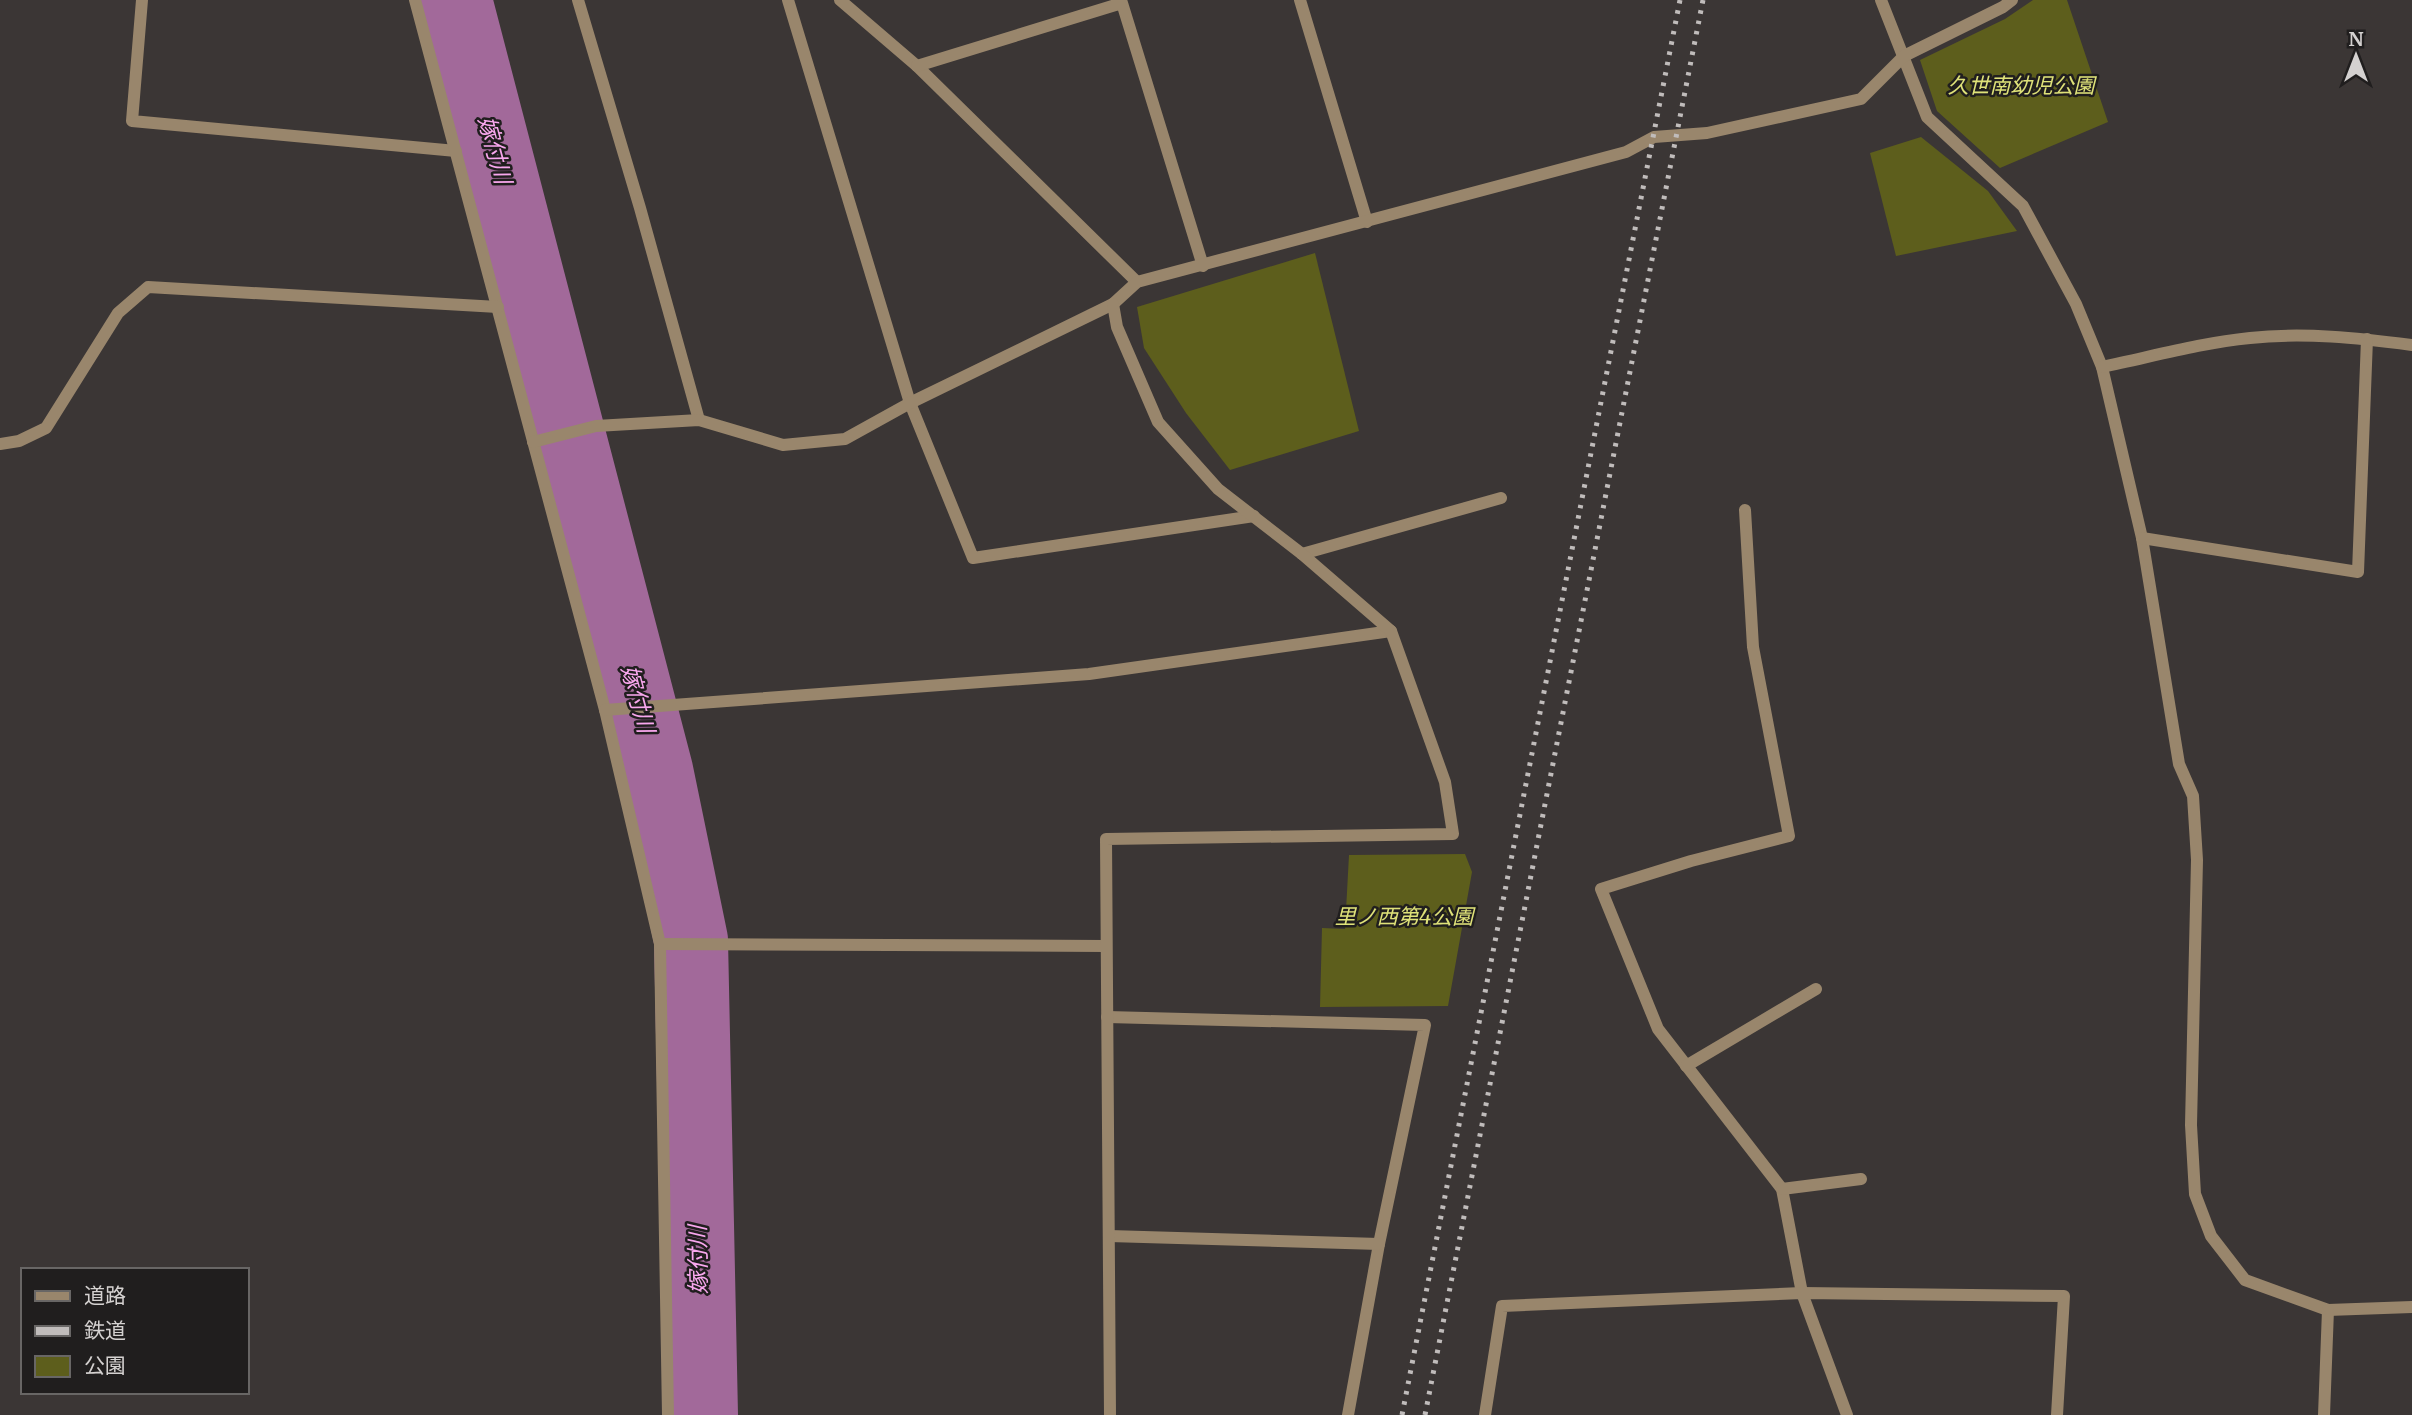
<svg xmlns="http://www.w3.org/2000/svg" width="2412" height="1415" viewBox="0 0 2412 1415" font-family="Merriweather,'Noto Sans JP',serif">
<rect width="100%" height="100%" fill="#3b3635"/>
<g fill="#5d5e1c">
<path d="M 2033,0 L 2067,0 L 2108,122 L 2000,168 L 1937,111 L 1920,60 L 2005,19 Z"/>
<path d="M 1921,137 L 1988,191 L 2017,231 L 1896,256 L 1870,153 Z"/>
<path d="M 1315,253 L 1359,431 L 1230,470 L 1186,413 L 1144,348 L 1137,307 Z"/>
<path d="M 1465,854 L 1472,872 L 1448,1006 L 1320,1007 L 1322,928 L 1345,929 L 1349,855 Z"/>
</g>
<g fill="none" stroke-linecap="round" stroke-linejoin="round">
<path stroke="#a2699a" stroke-width="74" d="M 455,0 L 656,770 L 691,940 L 701,1415"/>
<g stroke="#99866c" stroke-width="12">
<path d="M 142,0 L 132,121 L 456,151"/>
<path d="M 415,0 L 605,710 L 660,944 L 668,1415"/>
<path d="M 578,0 L 640,208 L 699,420"/>
<path d="M 788,0 L 910,403 L 973,558 L 1254,516"/>
<path d="M 840,0 L 917,66 L 1137,282"/>
<path d="M 1300,0 L 1367,222"/>
<path d="M 1881,0 L 1927,117 L 2023,206 L 2076,304 L 2102,367 L 2142,538 L 2179,764 L 2193,796 L 2197,860 L 2191,1125 L 2195,1194 L 2211,1236 L 2245,1280 L 2328,1310 L 2412,1307"/>
<path d="M 917,66 L 1122,3 L 1203,266"/>
<path d="M 2102,367 C 2151,357 2200,343 2250,338 C 2303,332 2359,338 2412,345"/>
<path d="M 533,442 L 596,426 L 699,420 L 783,445 L 845,439 L 910,403 L 1113,304 L 1137,282 L 1626,152 L 1654,137 L 1707,133 L 1861,99 L 1904,56 L 2003,7 L 2012,0"/>
<path d="M 0,444 L 19,441 L 46,428 L 118,313 L 148,287 L 498,307"/>
<path d="M 1745,510 L 1753,647 L 1789,836 L 1691,861 L 1601,889 L 1658,1029 L 1782,1189 L 1802,1293 L 1847,1415"/>
<path d="M 2142,538 L 2358,572 L 2367,339"/>
<path d="M 1302,554 L 1501,498"/>
<path d="M 605,710 L 1089,674 L 1391,631"/>
<path d="M 660,944 L 1106,946"/>
<path d="M 1107,1017 L 1425,1025 L 1379,1244 L 1348,1415"/>
<path d="M 1686,1066 L 1816,989"/>
<path d="M 1782,1189 L 1861,1179"/>
<path d="M 1109,1236 L 1379,1244"/>
<path d="M 1110,1415 L 1106,839 L 1453,834 L 1445,782 L 1391,631 L 1302,554 L 1218,489 L 1158,422 L 1117,327 L 1113,304"/>
<path d="M 1485,1415 L 1502,1306 L 1802,1293 L 2064,1296 L 2057,1415"/>
<path d="M 2324,1415 L 2328,1310"/>
</g>
<g stroke="#c0bcbb" stroke-width="5" stroke-dasharray="3.5 7" stroke-linecap="butt">
<path d="M 1402,1415 L 1680,0"/>
<path d="M 1425,1415 L 1703,0"/>
</g>
</g>
<g text-anchor="middle" stroke-width="5" stroke-linejoin="round" paint-order="stroke">
<g font-size="21" font-style="italic" fill="#dfe279" stroke="#201e1e">
<text x="2021" y="93">久世南幼児公園</text>
<text x="1404" y="924">里ノ西第4公園</text>
</g>
<g font-size="23" font-style="italic" fill="#f8a7ed" stroke="#201e1e">
<text transform="translate(495 150) rotate(75)" y="8">嫁付川</text>
<text transform="translate(638 699) rotate(75)" y="8">嫁付川</text>
<text transform="translate(698 1260) rotate(-91)" y="8">嫁付川</text>
</g>
</g>
<rect x="21" y="1268" width="228" height="126" fill="#201e1e" stroke="#686665" stroke-width="2"/>
<rect x="35" y="1291" width="35" height="10" fill="#99866c" stroke="#686665" stroke-width="2"/>
<text x="84" y="1303" font-size="21" fill="#d4d1d0">道路</text>
<rect x="35" y="1326" width="35" height="10" fill="#c0bcbb" stroke="#686665" stroke-width="2"/>
<text x="84" y="1338" font-size="21" fill="#d4d1d0">鉄道</text>
<rect x="35" y="1356" width="35" height="21" fill="#5d5e1c" stroke="#686665" stroke-width="2"/>
<text x="84" y="1373" font-size="21" fill="#d4d1d0">公園</text>
<g transform="translate(2356 56)" stroke="#201e1e" stroke-width="5" paint-order="stroke">
<path d="M0-5L12 26L0 18L-12 26Z" fill="#d4d1d0"/>
<text y="-10" font-size="19" font-weight="bold" text-anchor="middle" fill="#d4d1d0">N</text>
</g>
</svg>
